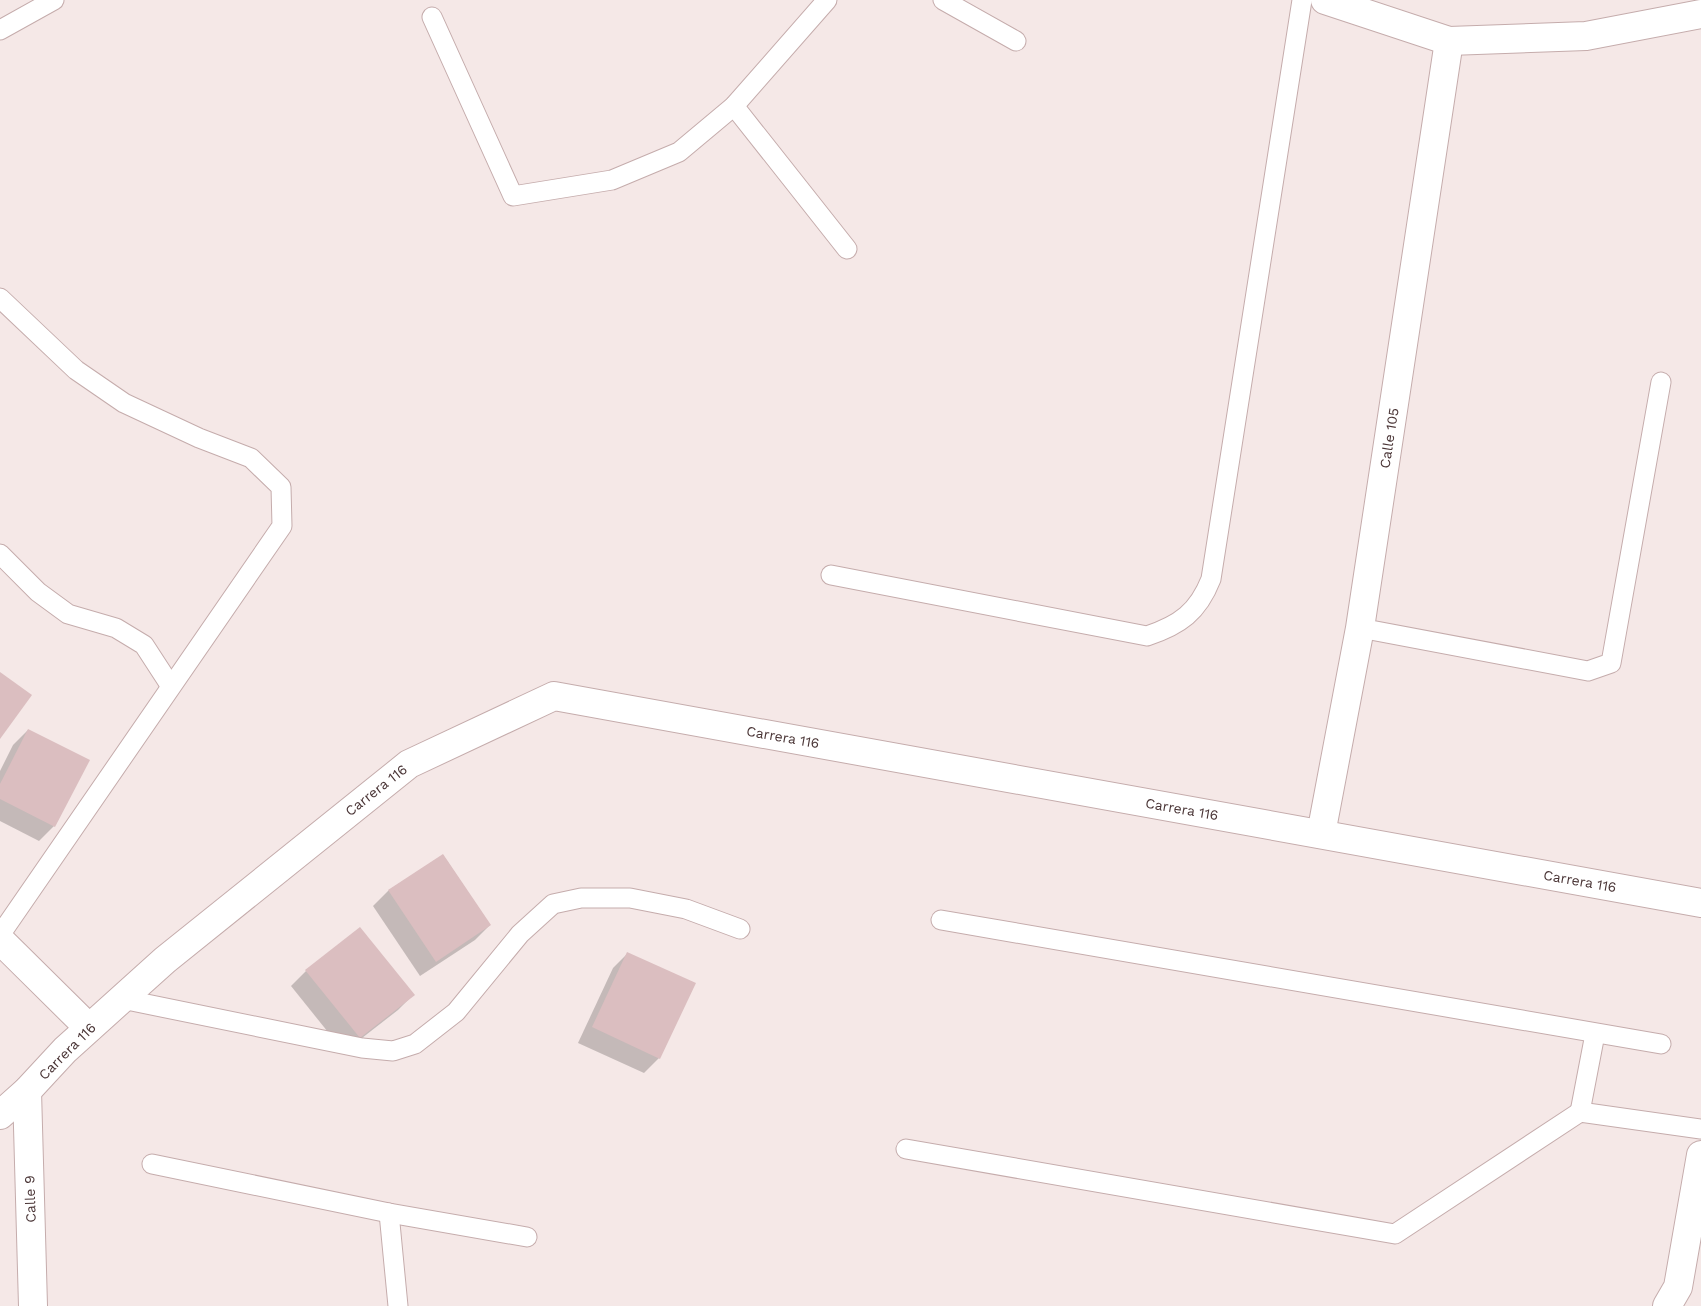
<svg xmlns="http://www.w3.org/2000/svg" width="1701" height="1306" viewBox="0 0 1701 1306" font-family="'Work Sans',sans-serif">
<rect width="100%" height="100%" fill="#f5e8e7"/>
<g fill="#0003">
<path d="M 28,730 L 54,826 L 39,841 L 0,821 L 0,771 L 13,745 Z"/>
<path d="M 443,855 L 490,925 L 475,940 L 420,976 L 373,906 L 388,891 Z"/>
<path d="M 628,953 L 659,1058 L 644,1073 L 578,1043 L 613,968 Z"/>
<path d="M 306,971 L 413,995 L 398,1010 L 344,1052 L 291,986 Z"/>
</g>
<g fill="#dbbec0">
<path d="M 0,672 L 32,695 L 0,739 Z"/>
<path d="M 28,729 L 90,760 L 55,827 L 0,799 L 0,784 Z"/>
<path d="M 443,854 L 491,925 L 436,962 L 388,890 Z"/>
<path d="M 360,927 L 415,995 L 360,1038 L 305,970 Z"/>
<path d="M 627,952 L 696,983 L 660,1059 L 592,1027 Z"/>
</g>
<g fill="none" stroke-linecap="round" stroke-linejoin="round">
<g stroke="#c5acac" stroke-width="21">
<g id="lane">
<path d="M 943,0 L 1016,41"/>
<path d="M 432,17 L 513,196 L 612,180 L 679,152 L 734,106 L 827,0"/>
<path d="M 0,30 L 54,0"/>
<path d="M 734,106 L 847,249"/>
<path d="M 0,298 L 76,370 L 124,403 L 199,438 L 251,458 L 281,487 L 282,526 L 0,935"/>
<path d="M 0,554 L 38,592 L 68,614 L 116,628 L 144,645 L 170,685"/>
<path d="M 831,575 L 1147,636 C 1180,625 1198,612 1211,579 L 1302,0"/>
<path d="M 1360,628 L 1588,671 L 1611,663 L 1661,382"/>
<path d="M 941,920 L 1661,1044"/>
<path d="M 122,999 L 362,1048 L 393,1051 L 415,1044 L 456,1012 L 520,934 L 553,904 L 581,898 L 630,898 L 686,909 L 740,929"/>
<path d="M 1580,1112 L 1595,1034"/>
<path d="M 906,1149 L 1395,1234 L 1580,1112 L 1701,1129"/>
<path d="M 152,1164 L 389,1213 L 527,1237"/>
<path d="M 389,1213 L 398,1306"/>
</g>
</g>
<g stroke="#c5acac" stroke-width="30">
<g id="street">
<path d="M 1325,0 L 1449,41 L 1586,36 L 1701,14"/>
<path d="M 1321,834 L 1360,628 L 1449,41"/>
<path d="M 0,940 L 89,1028"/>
<path d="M 27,1091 L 33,1306"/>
<path d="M 0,1115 L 27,1091 L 65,1050 L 165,960 L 409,764 L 554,696 L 1701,903"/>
<path d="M 1667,1306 L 1678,1287 L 1701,1155"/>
</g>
</g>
<use href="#lane" stroke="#fff" stroke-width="19"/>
<use href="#street" stroke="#fff" stroke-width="28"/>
</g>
<g text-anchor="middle" stroke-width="4.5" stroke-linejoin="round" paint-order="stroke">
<g font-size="14" fill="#4a3536" stroke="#fff">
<text transform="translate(1389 438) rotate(-81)" y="5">Calle 105</text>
<text transform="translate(783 737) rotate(10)" y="5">Carrera 116</text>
<text transform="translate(376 790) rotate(-38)" y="5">Carrera 116</text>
<text transform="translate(1182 809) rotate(10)" y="5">Carrera 116</text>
<text transform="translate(1580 881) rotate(10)" y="5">Carrera 116</text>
<text transform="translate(67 1051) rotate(-45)" y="5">Carrera 116</text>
<text transform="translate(30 1199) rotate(-92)" y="5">Calle 9</text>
</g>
</g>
</svg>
